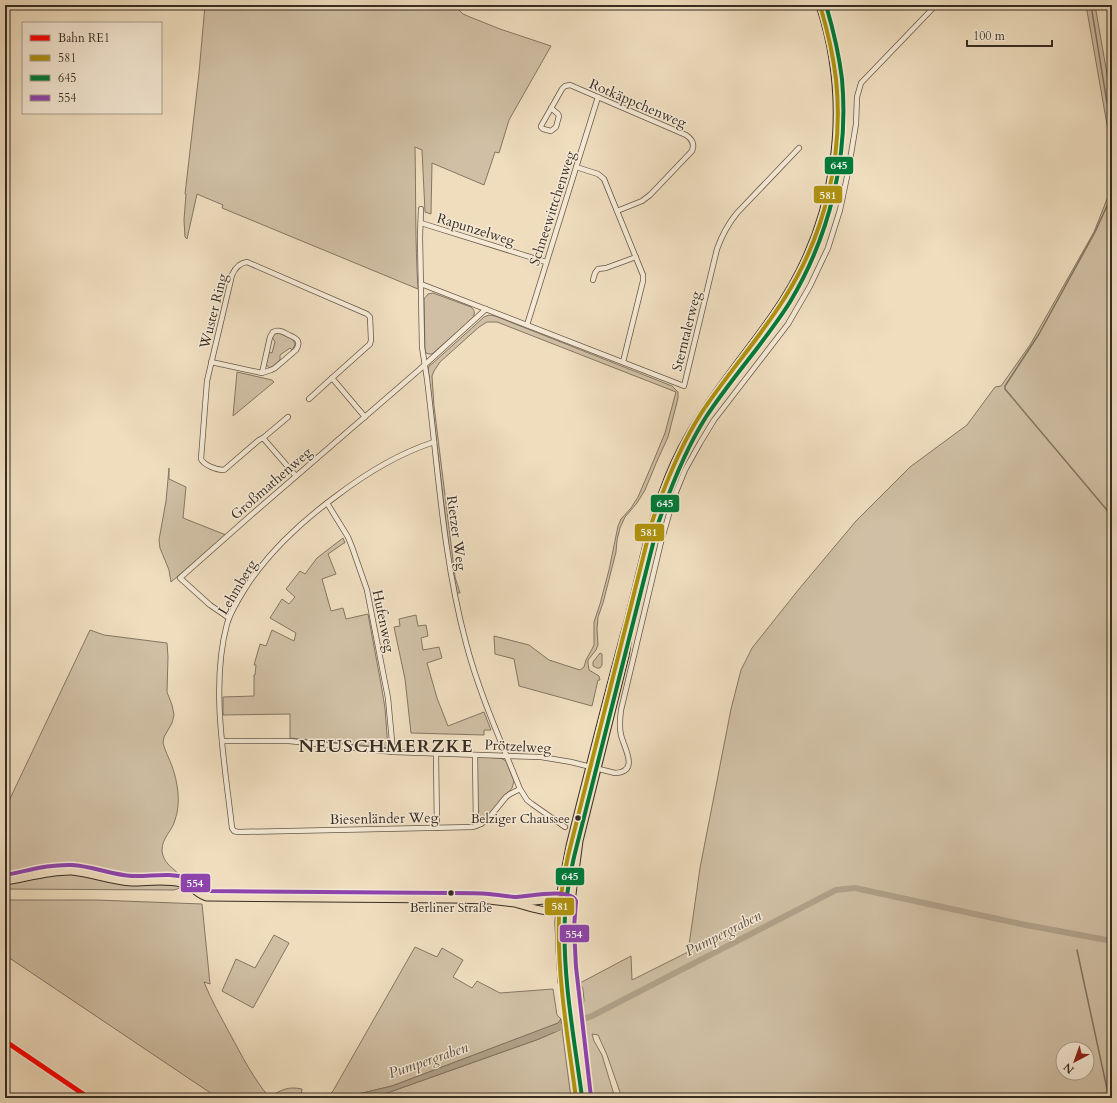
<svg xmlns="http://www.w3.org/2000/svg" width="1117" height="1103" viewBox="0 0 1117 1103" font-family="Cardo,serif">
<rect width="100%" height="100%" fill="#efddbe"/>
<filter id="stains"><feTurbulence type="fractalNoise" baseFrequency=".005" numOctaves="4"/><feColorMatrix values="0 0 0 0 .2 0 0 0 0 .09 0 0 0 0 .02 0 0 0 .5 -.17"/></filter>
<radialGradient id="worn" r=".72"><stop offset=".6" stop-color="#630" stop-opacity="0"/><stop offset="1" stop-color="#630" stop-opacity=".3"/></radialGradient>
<g fill="#d0bfa4" stroke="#847664" fill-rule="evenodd">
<path d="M 205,5 L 455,5 L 459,10 L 463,14 L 470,17 L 500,29 L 551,46 L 509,120 L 499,153 L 495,152 L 484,185 L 432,163 L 431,214 L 425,212 L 422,150 L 415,147 C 416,194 415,242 418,289 L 222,208 L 223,205 L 197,194 L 187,239 L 185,237 L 184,220 L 186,194 L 185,194 L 199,73 Z"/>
<path d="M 1086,5 L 1095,5 L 1112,103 L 1112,145 L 1109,136 Z"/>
<path d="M 1112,177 L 1112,1098 L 622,1098 L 607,1055 L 598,1035 L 592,1034 L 594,1041 L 602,1055 L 615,1098 L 592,1098 L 583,1032 L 582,1011 L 584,1000 L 583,989 L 580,983 L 631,956 L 632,980 L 688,952 L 700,868 L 731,709 L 741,670 L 752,648 L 799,589 L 856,521 L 910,467 L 967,425 L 995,387 L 1001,386 L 1030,345 L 1094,232 L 1109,194 ZM 1063,1049 L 1087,1049 L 1087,1073 L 1063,1073 Z"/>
<path d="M 433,293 L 471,307 C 475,310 475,313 473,318 L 432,354 L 429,354 L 426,353 L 425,350 L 424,299 L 428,294 Z"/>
<path d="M 489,315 L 495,316 L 672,386 L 678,392 L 678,398 L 668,437 L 657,461 L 645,490 L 637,503 L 625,517 L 620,528 L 617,540 L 616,552 L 603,603 L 598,617 L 597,629 L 598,645 L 596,650 L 588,660 L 588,663 L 589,670 L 599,676 L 600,680 L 598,680 L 592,706 L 519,686 L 514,659 L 495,654 L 494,636 L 529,645 L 549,660 L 580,670 L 584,667 L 586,660 L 592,649 L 594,645 L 594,622 L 600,604 L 609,570 L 618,526 L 621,519 L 631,508 L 638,497 L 653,462 L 665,433 L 676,392 L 497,322 L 487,322 L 479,327 L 440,362 L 434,371 L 432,376 L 434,406 L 453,560 L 455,577 L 460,593 L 457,593 L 451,565 L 428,370 L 429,366 L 433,363 L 484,317 Z"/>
<path d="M 277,333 L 279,333 C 285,336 294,337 295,345 L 292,350 L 290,348 L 280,355 L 280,360 L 272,367 L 269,368 L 266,364 L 268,352 L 272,353 L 275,342 L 272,337 L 274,334 Z"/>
<path d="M 237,372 L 272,380 L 274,382 L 233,416 Z"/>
<path d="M 169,468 L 169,479 L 186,487 L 183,518 L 226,535 L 171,582 L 169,570 L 160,548 L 159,540 L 166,501 Z"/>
<path d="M 343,538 L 345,543 L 344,543 L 328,554 L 336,574 L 322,579 L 331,611 L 343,608 L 346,619 L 368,614 L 381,684 L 385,708 L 388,748 L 290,738 L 290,714 L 223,715 L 223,697 L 254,696 L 254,675 L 255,675 L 256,665 L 254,665 L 260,644 L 266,646 L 272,630 L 294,641 L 296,633 L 270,618 L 282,599 L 289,604 L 295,597 L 286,589 L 300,571 L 305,574 L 317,558 Z"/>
<path d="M 416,615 L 418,626 L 426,625 L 428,636 L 421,638 L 423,650 L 439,647 L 442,658 L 427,663 L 437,698 L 448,726 L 484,712 L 491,730 L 484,730 L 484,735 L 411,733 L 405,679 L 394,627 L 400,626 L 399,619 Z"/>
<path d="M 90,630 L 104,635 L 167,643 L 168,657 L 167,692 L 172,705 L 174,715 L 172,723 L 164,737 L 163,743 C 165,751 169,758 172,766 C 178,783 181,803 175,820 C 172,831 162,838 162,850 C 162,855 165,861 168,864 C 174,871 196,884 174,890 L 5,889 L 5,815 L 9,806 L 7,805 Z"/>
<path d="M 600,653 L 602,654 L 602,665 L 600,668 L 597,668 L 593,666 L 593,662 Z"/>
<path d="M 476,757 L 501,758 L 506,761 L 514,781 L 512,788 L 487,817 L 480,822 L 478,820 Z"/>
<path d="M 5,900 L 96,900 L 202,904 L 210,984 L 204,982 C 211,1000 221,1017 230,1034 C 242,1056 253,1078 269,1097 C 282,1090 287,1086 302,1089 L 301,1096 L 295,1098 L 218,1098 L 5,955 Z"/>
<path d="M 274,935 L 289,943 L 253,1008 L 222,991 L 236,959 L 255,968 Z"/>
<path d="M 415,947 L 437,957 L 442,948 L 463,960 L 453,977 L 472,988 L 477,981 L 500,993 L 553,989 L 557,1015 L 561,1019 L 559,1023 L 392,1086 L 354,1095 L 327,1097 L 333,1091 Z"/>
<path d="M 562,1029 L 571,1098 L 373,1098 L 539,1039 Z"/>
</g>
<path fill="#b0a189" stroke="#807360" d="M 561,1019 L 562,1029 L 539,1039 L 373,1098 L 295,1098 L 301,1096 L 327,1097 L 354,1095 L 392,1086 L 558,1023 Z"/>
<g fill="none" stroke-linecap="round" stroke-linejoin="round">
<g stroke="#807360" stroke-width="1.5">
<path d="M 1091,5 L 1107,103"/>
<path d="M 1109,112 L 1112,133"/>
<path d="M 1112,195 L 1095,232 L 1039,334 L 1005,386 L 1005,389 L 1112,516"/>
<path d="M 1077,950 L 1109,1098"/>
</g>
<path stroke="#b0a189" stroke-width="6" d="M 555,1029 L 592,1016 L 836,890 L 855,888 L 1021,924 L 1112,941"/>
<g stroke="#65594a" stroke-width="6">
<g id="street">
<path d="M 551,108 L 558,114 L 559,116 L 556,127 L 551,131 L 543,129 L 541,127 L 541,126 L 562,89 L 565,86 L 570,85 L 686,135 C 692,139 695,144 692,151 L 650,195 L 642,201 L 617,211"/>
<path d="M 576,167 L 598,174 L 604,179 L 643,275 L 643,281 L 623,362"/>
<path d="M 421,209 L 420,237 L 422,347 L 427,379 C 438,468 443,557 466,643 C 479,693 501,741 520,789 L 527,800 L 532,804 L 565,827"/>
<path d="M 421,223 L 546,262"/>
<path d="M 593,280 L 595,273 L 598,269 L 606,268 L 636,257"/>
<path d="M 421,284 L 684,386 L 717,249 C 722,235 728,224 737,213 L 799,148"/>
<path d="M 527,325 L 598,97"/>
<path d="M 211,362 L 262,373 L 270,337 L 273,332 C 279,329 283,332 289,335 C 296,338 302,341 296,350 L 275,368 L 271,370 L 262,373"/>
<path d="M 309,399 L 332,378 L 365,417"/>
<path d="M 263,438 L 288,417"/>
<path d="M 434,442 C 397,454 365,474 335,497 C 301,522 271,550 248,584 C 240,597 231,610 227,624 C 210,687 225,764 232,828 L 234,831 L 238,832 L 473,827 L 481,824 L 488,819 L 506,797 L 510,794 L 520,789"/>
<path d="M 296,476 L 263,438 L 259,440 L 224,470 C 216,470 204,465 201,459 L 207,381 L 232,275 C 235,268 239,263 247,262 L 367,314 L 370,317 L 371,340 L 370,344 L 332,378"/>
<path d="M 327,503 L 348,537 L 352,547 L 367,590 L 388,698 L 393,752"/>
<path d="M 229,618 L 210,605 L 180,578 L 250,516 L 419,370 L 486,309"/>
<path d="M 222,741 L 289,741 L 393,752 L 541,757 L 571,762 L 615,773 C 640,772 624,748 621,735 C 619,727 620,718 621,710 L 661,542 L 674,497 L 685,470 L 700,443 L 714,420 L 788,324 L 810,286 L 828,248 L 840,210 L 848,172 L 856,124 L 857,97 L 861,83 L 936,5"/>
<path d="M 436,754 L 437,828"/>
<path d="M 475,755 L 476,826"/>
</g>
</g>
<g stroke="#372d23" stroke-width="9">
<g id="primary">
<path d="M 5,881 C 25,878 52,870 72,871 C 92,873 112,881 132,882 C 148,882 165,879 181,883 C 193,885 197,895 207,897 L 452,899 L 489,900 L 515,903 L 544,900 L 561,900 L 570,902"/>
<path d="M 518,904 C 528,907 554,915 564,911"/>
<path d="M 575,1016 L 562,982 L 560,948 L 559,922 L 561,892 L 570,846 C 589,770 608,694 629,618 C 641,571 650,524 668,479 C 692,417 736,369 773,316 C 837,226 854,110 820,5"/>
<path d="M 585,1098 L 571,977 L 569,948 L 569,917 L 579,841 L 625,656 L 628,637 L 628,628"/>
</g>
</g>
<use href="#street" stroke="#f5e9d5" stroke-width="4.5"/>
<use href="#primary" stroke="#efddbe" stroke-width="7"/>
<g stroke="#f5e9d5" stroke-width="7">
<path id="bus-1" d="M 576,1098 C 568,1038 557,977 559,916 C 560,896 564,876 568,856 L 652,522 C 665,484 680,446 702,412 C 728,373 759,339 784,299 C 825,235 844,155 836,79 C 833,54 827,29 820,5"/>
</g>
<g stroke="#f5e9d5" stroke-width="7">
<path id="bus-2" d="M 582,1097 C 574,1037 562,975 565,915 C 566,895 570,876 574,857 L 658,524 C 671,486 685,450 706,417 C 732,377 765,342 790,302 C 830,235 849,156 842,79 C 839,54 833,29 826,5"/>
</g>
<g stroke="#f5e9d5" stroke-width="7">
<path id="bus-3" d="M 5,875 C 27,871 49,864 72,865 C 92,866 112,875 132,876 C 150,877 169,872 187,878 C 195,881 200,888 208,891 L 452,893 C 465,893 477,893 489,894 C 498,895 506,896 514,897 C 527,897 570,887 576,901 L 574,928 L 576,967 L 591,1097"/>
</g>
<use href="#bus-1" stroke="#af920f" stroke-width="4"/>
<use href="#bus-2" stroke="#007a38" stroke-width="4"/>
<use href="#bus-3" stroke="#8e44ad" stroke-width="4"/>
<g stroke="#f5e9d5" stroke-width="8">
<path id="rail-1" d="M 5,1041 L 89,1098"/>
</g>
<use href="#rail-1" stroke="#f00" stroke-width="5"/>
</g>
<g fill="#372d23" stroke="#f5e9d5" stroke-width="1.5">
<circle cx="578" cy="818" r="3.5"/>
<circle cx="451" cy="893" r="3.5"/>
</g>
<g text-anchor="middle" stroke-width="3" stroke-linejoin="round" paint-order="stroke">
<g font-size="13" fill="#372d23" stroke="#f5e9d5" text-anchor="end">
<text x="570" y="823">Belziger Chaussee</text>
<text x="451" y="912" text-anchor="middle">Berliner Straße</text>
</g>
<g font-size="14" fill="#372d23" stroke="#f5e9d5">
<text transform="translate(638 103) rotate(23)" y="5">Rotkäppchenweg</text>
<text transform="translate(552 208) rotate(-72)" y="5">Schneewittchenweg</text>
<text transform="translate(476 229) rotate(17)" y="5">Rapunzelweg</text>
<text transform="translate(213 311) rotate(-76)" y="5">Wuster Ring</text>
<text transform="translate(686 331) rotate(-76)" y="5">Sterntalerweg</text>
<text transform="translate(271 483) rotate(-41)" y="5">Großmathenweg</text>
<text transform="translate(457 533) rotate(82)" y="5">Rietzer Weg</text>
<text transform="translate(237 587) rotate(-59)" y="5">Lehmberg</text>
<text transform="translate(384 621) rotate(78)" y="5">Hufenweg</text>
<text transform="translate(518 746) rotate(3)" y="5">Prötzelweg</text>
<text transform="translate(384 818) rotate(-1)" y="5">Biesenländer Weg</text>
</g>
<g font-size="15" font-style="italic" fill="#5b5042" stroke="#f5e9d5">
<text transform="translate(723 933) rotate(-27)" y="5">Pumpergraben</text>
<text transform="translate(428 1060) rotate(-19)" y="5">Pumpergraben</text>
</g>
<g font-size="18" font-weight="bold" letter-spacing="1" fill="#372d23" stroke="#f5e9d5">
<text x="386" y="752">NEUSCHMERZKE</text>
</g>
</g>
<g stroke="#f5e9d5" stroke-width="1.5">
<rect x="824" y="156" width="30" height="19" rx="4" fill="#007a38"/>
<rect x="813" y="185" width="30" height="19" rx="4" fill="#af920f"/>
<rect x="650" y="494" width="30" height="19" rx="4" fill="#007a38"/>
<rect x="634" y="523" width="31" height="19" rx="4" fill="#af920f"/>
<rect x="555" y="867" width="30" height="19" rx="4" fill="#007a38"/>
<rect x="180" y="873" width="31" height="20" rx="4" fill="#8e44ad"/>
<rect x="544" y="897" width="31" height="19" rx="4" fill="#af920f"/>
<rect x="559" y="924" width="31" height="19" rx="4" fill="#8e44ad"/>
</g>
<g font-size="11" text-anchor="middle" font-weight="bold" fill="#fff">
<text x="839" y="169">645</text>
<text x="828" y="199">581</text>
<text x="665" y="507">645</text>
<text x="649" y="536">581</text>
<text x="570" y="880">645</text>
<text x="195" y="887">554</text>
<text x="560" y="910">581</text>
<text x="574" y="938">554</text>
</g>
<rect width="1117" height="1103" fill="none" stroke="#efddbe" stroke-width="20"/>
<rect x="6" y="6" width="1105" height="1091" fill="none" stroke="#372d23" stroke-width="2"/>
<rect x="10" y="10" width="1097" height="1083" fill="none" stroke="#372d23"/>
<rect x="22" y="22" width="140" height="92" fill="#f5e9d5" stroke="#a99e8e"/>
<rect x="30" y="35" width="20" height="6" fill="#ff0000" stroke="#a99e8e"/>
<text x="58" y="42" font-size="12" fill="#372d23">Bahn RE1</text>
<rect x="30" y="55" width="20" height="6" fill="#af920f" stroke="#a99e8e"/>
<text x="58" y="62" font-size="12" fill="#372d23">581</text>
<rect x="30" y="75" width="20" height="6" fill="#007a38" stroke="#a99e8e"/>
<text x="58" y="82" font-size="12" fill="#372d23">645</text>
<rect x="30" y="95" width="20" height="6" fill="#8e44ad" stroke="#a99e8e"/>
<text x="58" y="102" font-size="12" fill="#372d23">554</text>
<g transform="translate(1075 1061) rotate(221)"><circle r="19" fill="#f5e9d5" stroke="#a99e8e"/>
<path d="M0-3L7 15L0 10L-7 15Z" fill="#8f2418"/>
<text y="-6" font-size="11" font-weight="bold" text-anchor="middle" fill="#372d23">N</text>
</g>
<path d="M967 40v6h85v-6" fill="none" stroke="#372d23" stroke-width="2"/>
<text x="973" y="40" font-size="12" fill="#372d23" stroke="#f5e9d5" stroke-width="3" paint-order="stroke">100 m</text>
<rect width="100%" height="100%" filter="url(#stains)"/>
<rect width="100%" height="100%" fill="url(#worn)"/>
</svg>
